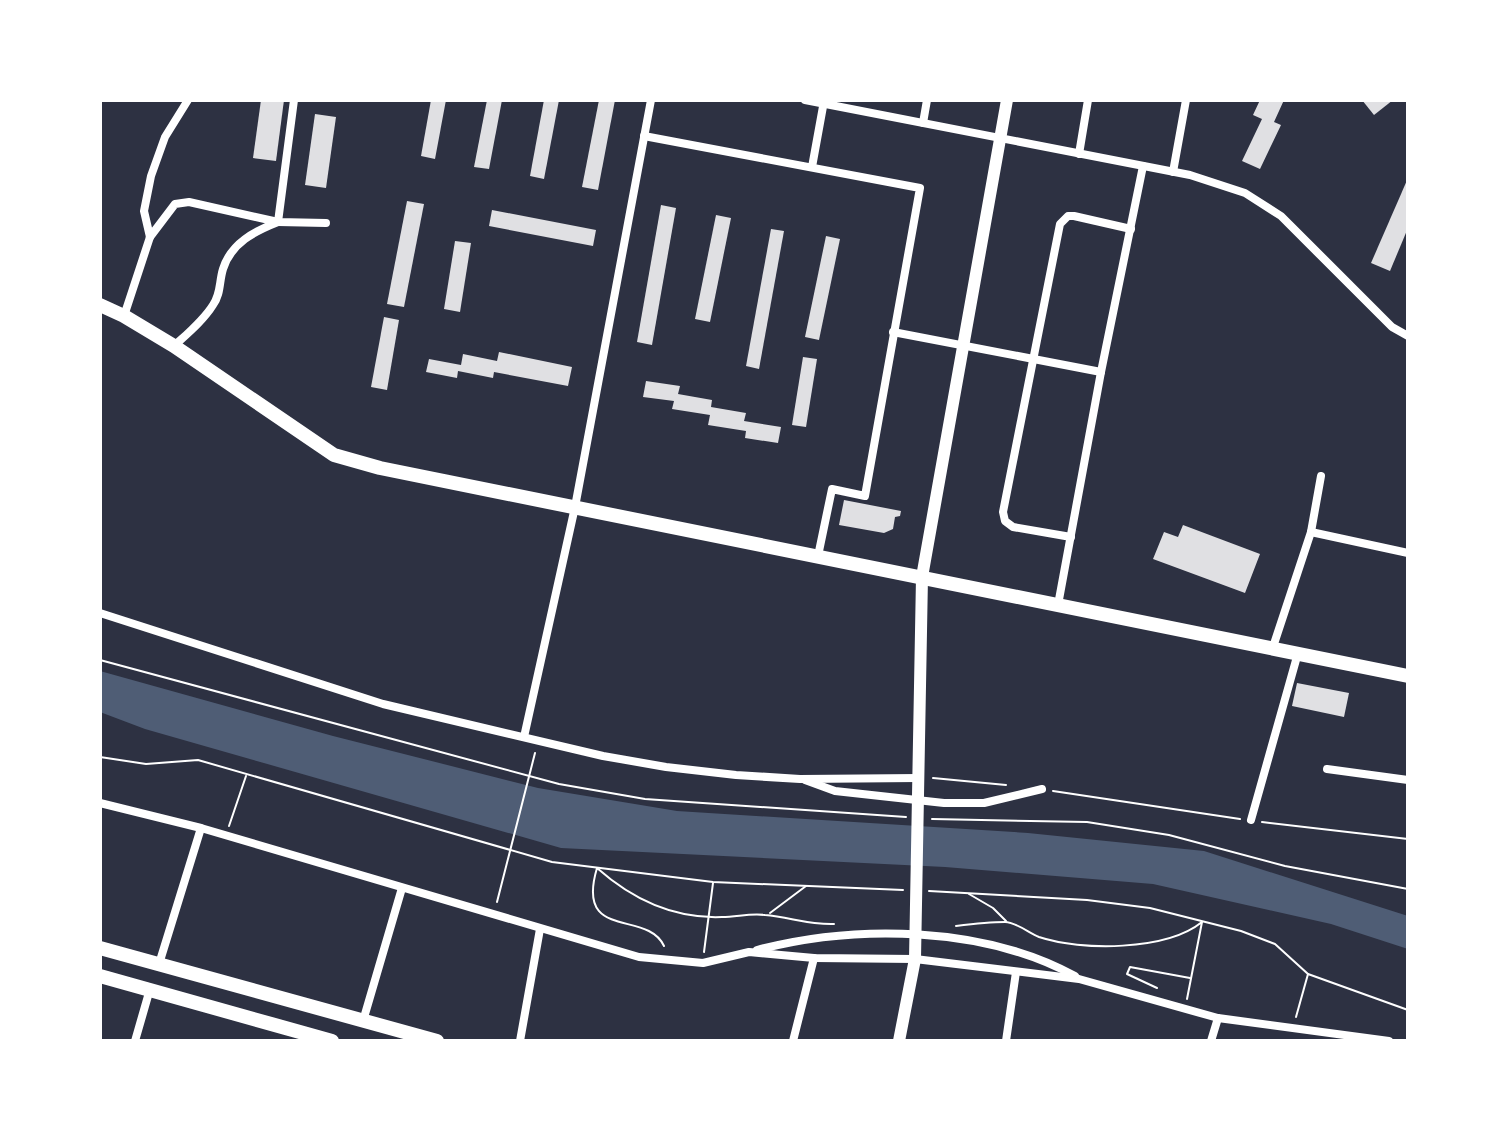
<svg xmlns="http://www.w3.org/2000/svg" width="1508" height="1141" viewBox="0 0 1508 1141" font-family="Roboto,sans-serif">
<rect width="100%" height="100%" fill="#2d3142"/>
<path fill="#4f5d75" d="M 100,671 L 333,736 L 538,788 L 677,811 L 1028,833 L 1204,851 L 1408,916 L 1408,949 L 1331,924 L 1153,884 L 945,867 L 561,848 L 145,729 L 100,712 Z"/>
<g fill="#e0e0e3">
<path d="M 261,100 L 284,100 L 276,161 L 253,158 Z"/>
<path d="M 431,100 L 446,100 L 435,159 L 421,156 Z"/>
<path d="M 487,100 L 502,100 L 489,169 L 474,167 Z"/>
<path d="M 544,100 L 559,100 L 544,179 L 530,176 Z"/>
<path d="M 599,100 L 615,100 L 598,190 L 582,187 Z"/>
<path d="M 1260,100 L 1284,100 L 1274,122 L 1281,125 L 1260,169 L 1242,161 L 1262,119 L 1253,115 Z"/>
<path d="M 1362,100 L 1393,100 L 1374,115 Z"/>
<path d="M 315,114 L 336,117 L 326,188 L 305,185 Z"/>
<path d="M 1408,178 L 1408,228 L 1390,271 L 1371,263 Z"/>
<path d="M 407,201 L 424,204 L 404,307 L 387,304 Z"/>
<path d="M 661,205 L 676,208 L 652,345 L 637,342 Z"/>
<path d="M 492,210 L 596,230 L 593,246 L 489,226 Z"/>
<path d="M 716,215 L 731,218 L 710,322 L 695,319 Z"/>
<path d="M 771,229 L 784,231 L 759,369 L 746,366 Z"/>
<path d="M 826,236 L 840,239 L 819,340 L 805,337 Z"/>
<path d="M 455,241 L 471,243 L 460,312 L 444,309 Z"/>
<path d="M 384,317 L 399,320 L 387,390 L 371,387 Z"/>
<path d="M 499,352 L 572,367 L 568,386 L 494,372 L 493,378 L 458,371 L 457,378 L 426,372 L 429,359 L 461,365 L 463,354 L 497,361 Z"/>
<path d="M 803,357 L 817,359 L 806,427 L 792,425 Z"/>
<path d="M 646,381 L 680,386 L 678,394 L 712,400 L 711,407 L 746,413 L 744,421 L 781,427 L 778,443 L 745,438 L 746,431 L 708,425 L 710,415 L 672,409 L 674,401 L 643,397 Z"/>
<path d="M 844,500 L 901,511 L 900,516 L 895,517 L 893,529 L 884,533 L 839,525 Z"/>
<path d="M 1183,525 L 1260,554 L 1245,593 L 1153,559 L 1164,532 L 1178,537 Z"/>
<path d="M 1297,683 L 1349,693 L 1344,717 L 1292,706 Z"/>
</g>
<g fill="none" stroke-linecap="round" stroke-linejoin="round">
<g stroke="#fff" stroke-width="2">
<path d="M 100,660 L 559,784 L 645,799 L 906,817"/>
<path d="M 100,757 L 146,764 L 198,760 L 552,862 L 713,882 L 903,890"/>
<path d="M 933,778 L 1006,785"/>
<path d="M 1053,791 L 1240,819"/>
<path d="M 932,819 L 1087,822 L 1169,835 L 1285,866 L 1408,889"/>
<path d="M 1262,822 L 1408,839"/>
<path d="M 229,826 L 246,776"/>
<path d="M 929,891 L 1087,900 L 1150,908 L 1241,931 L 1275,944 L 1308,974 L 1408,1010"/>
<path d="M 969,894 L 993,908 L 1006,921"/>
<path d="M 497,902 L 535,753"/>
<path d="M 770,913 L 806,886"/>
<path d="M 956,926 C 972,924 989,922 1005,922 C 1016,922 1029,933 1039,937 C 1081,951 1166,951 1202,922 L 1187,999"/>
<path d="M 664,946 C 647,909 575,942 597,868 C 632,899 673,919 722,917 C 737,917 750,913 765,915 C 789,917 810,925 834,924"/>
<path d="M 704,952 L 713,883"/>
<path d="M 1157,988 L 1127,974 L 1130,967 L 1190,978"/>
<path d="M 1296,1017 L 1308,974"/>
</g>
<g stroke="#fff" stroke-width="8">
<path d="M 805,100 L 1190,175 L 1245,193 L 1281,216 L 1392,327 L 1408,336"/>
<path d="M 923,123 L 927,100"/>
<path d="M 644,136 L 920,188 L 865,496 L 832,489 L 818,556"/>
<path d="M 1079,154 L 1088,100"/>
<path d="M 812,167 L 824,101"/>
<path d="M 1173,172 L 1186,100"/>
<path d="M 150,237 L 175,204 L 189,202 L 278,222 L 326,223"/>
<path d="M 124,316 L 150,237 L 144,211 L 151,176 L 165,137 L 188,100"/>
<path d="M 893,332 L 1101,372"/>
<path d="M 174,346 C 187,334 203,321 213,305 C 221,294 219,282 223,269 C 231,243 255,231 278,222 L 294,100"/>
<path d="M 1311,532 L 1408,553"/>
<path d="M 1071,537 L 1013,527 L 1005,521 L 1003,512 L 1060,224 L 1068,216 L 1074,216 L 1131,229"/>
<path d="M 1058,605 L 1101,372 L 1143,166"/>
<path d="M 100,613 L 383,704 L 603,756 L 666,767 L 736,775 L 800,779 L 919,778"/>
<path d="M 1273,647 L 1311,532 L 1321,476"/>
<path d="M 524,737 L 575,507 L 651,100"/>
<path d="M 1327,769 L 1408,780"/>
<path d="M 805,780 L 835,791 L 944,803 L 984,803 L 1042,789"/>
<path d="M 100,803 L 201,828 L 639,957 L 703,963 L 749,952 L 814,958 L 915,959 L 1079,979 L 1218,1018 L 1389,1041"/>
<path d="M 1251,820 L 1298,653"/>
<path d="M 757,950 C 856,924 984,926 1075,976"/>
<path d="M 159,964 L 201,828"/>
<path d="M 363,1021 L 402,888"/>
<path d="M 135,1041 L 150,989"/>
<path d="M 520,1041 L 540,929"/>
<path d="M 793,1041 L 814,958"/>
<path d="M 1006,1041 L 1016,972"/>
<path d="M 1211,1041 L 1218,1018"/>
</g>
<path stroke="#fff" stroke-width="12" d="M 899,1041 L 915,959 L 922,577 L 1007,100"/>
<g stroke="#fff" stroke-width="14">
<path d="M 100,305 L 124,316 L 174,346 L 334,455 L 380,468 L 1408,676"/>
<path d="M 100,948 L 437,1041"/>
<path d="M 100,976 L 332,1041"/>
</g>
</g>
<rect width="1508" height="1141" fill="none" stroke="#ffffff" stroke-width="204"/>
</svg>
